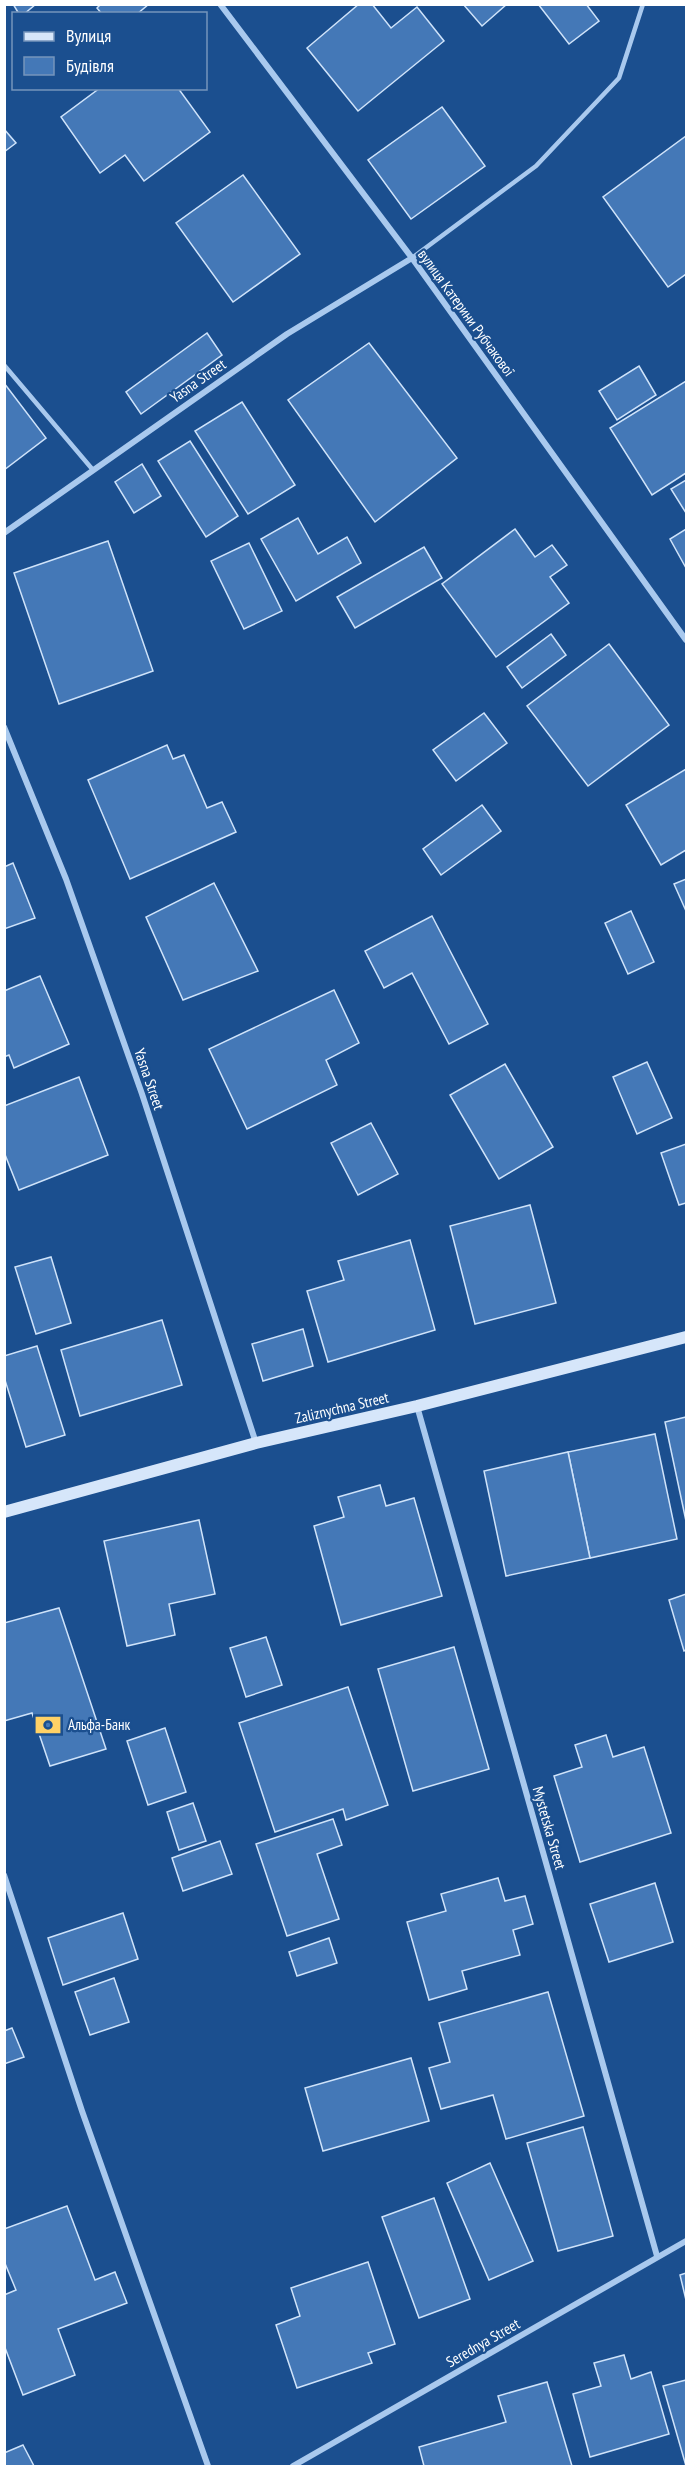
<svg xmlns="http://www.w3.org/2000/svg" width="691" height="2471" viewBox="0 0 691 2471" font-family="'PT Sans Narrow',sans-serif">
<rect width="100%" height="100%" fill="#1b4f8f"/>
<g fill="#4478b7" stroke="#cfe3fa" stroke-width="1.5">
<path d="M 13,4 L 36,4 L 24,14 L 19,14 Z"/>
<path d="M 101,4 L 149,4 L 137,14 L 102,14 L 97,8 Z"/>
<path d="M 359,4 L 372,4 L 391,28 L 417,7 L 444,41 L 358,111 L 307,48 Z"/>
<path d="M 463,4 L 507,4 L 482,26 Z"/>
<path d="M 538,4 L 586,4 L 599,21 L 569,44 Z"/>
<path d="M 100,88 L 178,88 L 210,132 L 144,181 L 125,155 L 100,173 L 61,117 Z"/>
<path d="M 442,107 L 485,166 L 411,219 L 368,160 Z"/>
<path d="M 4,129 L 16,143 L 4,152 Z"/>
<path d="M 686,136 L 686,274 L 668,287 L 603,197 Z"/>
<path d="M 243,175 L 300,254 L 233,302 L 176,223 Z"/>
<path d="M 207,333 L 222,355 L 141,414 L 126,392 Z"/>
<path d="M 369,343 L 457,458 L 375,522 L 288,400 Z"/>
<path d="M 639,366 L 656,395 L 617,420 L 599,391 Z"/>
<path d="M 686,381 L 686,473 L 652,495 L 610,428 Z"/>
<path d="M 4,383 L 46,438 L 4,470 Z"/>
<path d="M 242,402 L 295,485 L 248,514 L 195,431 Z"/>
<path d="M 190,441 L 238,516 L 206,537 L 158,461 Z"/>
<path d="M 142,464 L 161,496 L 134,513 L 115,482 Z"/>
<path d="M 686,480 L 686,513 L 671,489 Z"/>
<path d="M 298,518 L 318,554 L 347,537 L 361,563 L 296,601 L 261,539 Z"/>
<path d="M 515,529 L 535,557 L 552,545 L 567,565 L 550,577 L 569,603 L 496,657 L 442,584 Z"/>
<path d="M 686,529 L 686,568 L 670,539 Z"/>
<path d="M 108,541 L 153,671 L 59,704 L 14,573 Z"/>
<path d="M 249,543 L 282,611 L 244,629 L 211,561 Z"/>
<path d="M 424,547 L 442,578 L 355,628 L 337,597 Z"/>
<path d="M 551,634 L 566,655 L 522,688 L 507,667 Z"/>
<path d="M 609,644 L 669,725 L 588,786 L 527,706 Z"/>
<path d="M 484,713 L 507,743 L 456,781 L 433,750 Z"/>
<path d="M 167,745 L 173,759 L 184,755 L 207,808 L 222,802 L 236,832 L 130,879 L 88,780 Z"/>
<path d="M 686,769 L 686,850 L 661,865 L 626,805 Z"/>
<path d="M 482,805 L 501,831 L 441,875 L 423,849 Z"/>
<path d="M 13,863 L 35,918 L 4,929 L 4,867 Z"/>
<path d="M 686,879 L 686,911 L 674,884 Z"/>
<path d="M 214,883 L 258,971 L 183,1000 L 146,917 Z"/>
<path d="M 631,911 L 654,962 L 628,974 L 605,923 Z"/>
<path d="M 432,916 L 488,1024 L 449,1044 L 412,973 L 384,988 L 365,951 Z"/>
<path d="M 40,976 L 69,1044 L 14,1068 L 9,1055 L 4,1057 L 4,991 Z"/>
<path d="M 334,990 L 359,1043 L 326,1060 L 337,1085 L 247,1129 L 209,1049 Z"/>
<path d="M 647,1062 L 672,1118 L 637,1134 L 613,1077 Z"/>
<path d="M 505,1064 L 553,1147 L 499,1179 L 450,1095 Z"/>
<path d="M 79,1077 L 108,1155 L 19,1190 L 4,1152 L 4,1106 Z"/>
<path d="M 371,1123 L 398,1174 L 358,1195 L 331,1143 Z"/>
<path d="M 686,1144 L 686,1203 L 679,1205 L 661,1153 Z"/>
<path d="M 530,1205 L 556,1303 L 475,1324 L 450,1226 Z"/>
<path d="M 410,1240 L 435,1330 L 328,1362 L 307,1291 L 344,1280 L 338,1261 Z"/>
<path d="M 51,1257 L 71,1323 L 36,1334 L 15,1267 Z"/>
<path d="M 162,1320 L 182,1385 L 80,1416 L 61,1350 Z"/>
<path d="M 303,1329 L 313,1366 L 263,1381 L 252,1344 Z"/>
<path d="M 37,1346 L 65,1435 L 26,1447 L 4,1377 L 4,1356 Z"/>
<path d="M 686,1417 L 686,1521 L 665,1422 Z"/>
<path d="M 655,1434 L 677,1539 L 590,1558 L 568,1452 Z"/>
<path d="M 568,1452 L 590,1558 L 506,1576 L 484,1471 Z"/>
<path d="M 380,1485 L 386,1506 L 414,1498 L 442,1596 L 341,1625 L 314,1526 L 344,1517 L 338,1497 Z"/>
<path d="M 199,1520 L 215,1594 L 169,1604 L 175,1635 L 127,1646 L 104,1541 Z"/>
<path d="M 686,1594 L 686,1650 L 684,1651 L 669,1600 Z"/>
<path d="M 59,1608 L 106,1749 L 50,1766 L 32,1713 L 4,1721 L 4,1623 Z"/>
<path d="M 266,1637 L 282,1685 L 246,1697 L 230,1648 Z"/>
<path d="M 454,1647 L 489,1769 L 413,1791 L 378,1669 Z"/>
<path d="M 348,1687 L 388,1805 L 346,1820 L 343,1809 L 275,1832 L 239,1723 Z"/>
<path d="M 165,1728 L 186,1792 L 148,1805 L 127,1741 Z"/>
<path d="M 606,1735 L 613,1757 L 644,1747 L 671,1833 L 580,1862 L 554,1776 L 582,1767 L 575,1745 Z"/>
<path d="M 193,1803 L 206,1841 L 179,1850 L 167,1812 Z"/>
<path d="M 333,1819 L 342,1845 L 317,1854 L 339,1919 L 287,1936 L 256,1844 Z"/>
<path d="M 220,1841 L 232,1874 L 183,1891 L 172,1858 Z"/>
<path d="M 498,1878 L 505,1901 L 525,1896 L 533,1924 L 513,1930 L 520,1955 L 462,1971 L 467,1989 L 429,2000 L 407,1922 L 446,1911 L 441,1894 Z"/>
<path d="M 655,1883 L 673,1942 L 609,1962 L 590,1904 Z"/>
<path d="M 123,1913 L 138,1959 L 63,1985 L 48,1938 Z"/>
<path d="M 329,1938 L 337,1963 L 297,1976 L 289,1952 Z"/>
<path d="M 114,1978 L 129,2022 L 90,2035 L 75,1992 Z"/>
<path d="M 548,1992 L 584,2116 L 506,2139 L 493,2095 L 441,2109 L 429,2068 L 450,2062 L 439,2023 Z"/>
<path d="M 12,2028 L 24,2057 L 4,2064 L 4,2031 Z"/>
<path d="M 411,2058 L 429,2121 L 323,2151 L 305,2088 Z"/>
<path d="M 583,2127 L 613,2236 L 558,2251 L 527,2143 Z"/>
<path d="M 490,2163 L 533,2261 L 489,2280 L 447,2183 Z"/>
<path d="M 434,2198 L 470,2299 L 419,2318 L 382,2217 Z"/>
<path d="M 67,2206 L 95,2280 L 115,2272 L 127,2303 L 58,2329 L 75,2375 L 23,2395 L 4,2345 L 4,2295 L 16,2290 L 4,2261 L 4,2229 Z"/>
<path d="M 368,2262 L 395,2344 L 368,2353 L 372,2363 L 297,2388 L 276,2325 L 300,2316 L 291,2288 Z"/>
<path d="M 686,2273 L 686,2300 L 680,2275 Z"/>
<path d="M 624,2355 L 631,2379 L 651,2372 L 669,2434 L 590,2457 L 573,2394 L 601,2386 L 594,2363 Z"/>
<path d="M 686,2380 L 686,2466 L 663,2386 Z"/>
<path d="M 547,2382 L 572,2466 L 424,2466 L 419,2447 L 506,2422 L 498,2396 Z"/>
<path d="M 23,2445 L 34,2466 L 4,2466 L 4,2453 Z"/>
</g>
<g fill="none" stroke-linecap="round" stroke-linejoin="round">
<g stroke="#a9c9ee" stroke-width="4.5">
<path d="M 412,258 L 536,166 L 619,78 L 643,4"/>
<path d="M 4,365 L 93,470"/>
</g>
<g stroke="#a9c9ee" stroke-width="6">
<path d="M 220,4 L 412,258 L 686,640"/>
<path d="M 4,533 L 287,334 L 412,258"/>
<path d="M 4,727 L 66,879 L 142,1094 L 256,1443"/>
<path d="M 417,1406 L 657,2256"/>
<path d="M 4,1875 L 82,2111 L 208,2466"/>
<path d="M 293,2466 L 686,2241"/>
</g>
<path stroke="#d6e6fa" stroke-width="12" d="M 4,1512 L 256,1443 L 417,1406 L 686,1337"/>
</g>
<defs>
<g id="bank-bare" transform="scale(2.07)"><path d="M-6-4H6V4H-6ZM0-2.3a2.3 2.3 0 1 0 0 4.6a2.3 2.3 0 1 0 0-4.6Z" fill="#ffd166" stroke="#1b4f8f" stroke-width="2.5" paint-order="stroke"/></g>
</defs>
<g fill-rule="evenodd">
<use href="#bank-bare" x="48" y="1725"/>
</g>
<g text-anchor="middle" stroke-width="4.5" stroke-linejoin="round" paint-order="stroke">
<g font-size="15" fill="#fff" stroke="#1b4f8f">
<text transform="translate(466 313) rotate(54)" y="5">вулиця Катерини Рубчакової</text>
<text transform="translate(198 381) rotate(-35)" y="5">Yasna Street</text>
<text transform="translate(149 1079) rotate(71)" y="5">Yasna Street</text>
<text transform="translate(342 1408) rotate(-13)" y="5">Zaliznychna Street</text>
<text transform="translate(549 1828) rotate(74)" y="5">Mystetska Street</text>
<text transform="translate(483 2343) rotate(-30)" y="5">Serednya Street</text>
</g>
<g font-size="15" fill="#fff" stroke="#1b4f8f" text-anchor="start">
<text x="68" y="1730">Альфа-Банк</text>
</g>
</g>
<rect width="691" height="2471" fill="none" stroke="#ffffff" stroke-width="12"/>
<rect x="12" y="12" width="195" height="78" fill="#1b4f8f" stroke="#7695bc" stroke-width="1.5"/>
<rect x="24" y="32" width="30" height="9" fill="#d6e6fa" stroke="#7695bc" stroke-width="1.5"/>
<text x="66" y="42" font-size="18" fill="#ffffff">Вулиця</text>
<rect x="24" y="57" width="30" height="18" fill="#4478b7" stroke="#7695bc" stroke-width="1.5"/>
<text x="66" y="72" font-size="18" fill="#ffffff">Будівля</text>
</svg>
